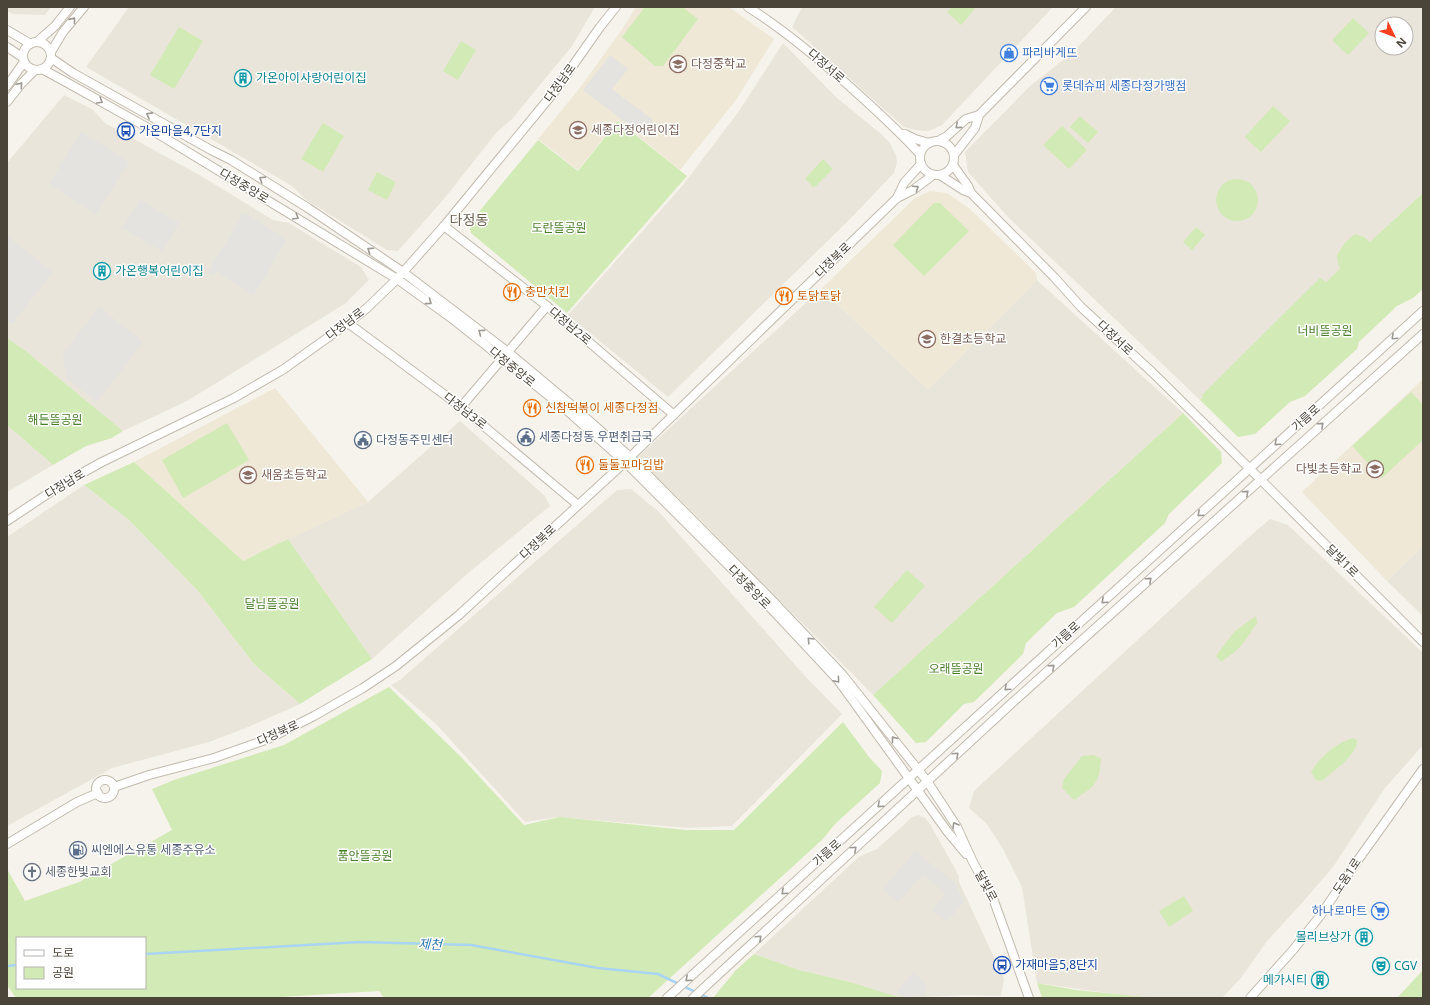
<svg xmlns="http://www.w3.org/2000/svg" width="1430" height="1005" viewBox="0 0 1430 1005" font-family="'Noto Sans','Noto Sans KR',sans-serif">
<rect width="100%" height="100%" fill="#f6f3ec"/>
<g fill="#eae5da" fill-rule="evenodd">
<path d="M 7,7 L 51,7 L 45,15 L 13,14 L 7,11 Z"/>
<path d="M 129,7 L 595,7 L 572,46 L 512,119 L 497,132 L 443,200 L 398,251 L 387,250 L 306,200 L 292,186 L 86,67 Z"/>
<path d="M 802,7 L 1053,7 L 942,125 L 929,131 L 915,130 L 904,127 L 792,27 Z"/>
<path d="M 1116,7 L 1423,7 L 1423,193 L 1200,400 L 1008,217 L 968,172 L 965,152 L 1030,86 L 1072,53 ZM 1382,24 L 1406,24 L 1406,48 L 1382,48 Z"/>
<path d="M 783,43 L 837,98 L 880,133 L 889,142 L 896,155 L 897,163 L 894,173 L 851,218 L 668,397 L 568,315 L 683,185 L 739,111 Z"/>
<path d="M 64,95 L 92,109 L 105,123 L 201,176 L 273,220 L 289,223 L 361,267 L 369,280 L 346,303 L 283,342 L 187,401 L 123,431 L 27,352 L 7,338 L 7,163 Z"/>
<path d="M 1037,280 L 1183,413 L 873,695 L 695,514 L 637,458 L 821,289 L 928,389 Z"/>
<path d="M 460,421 L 545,496 L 550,506 L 467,574 L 372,659 L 288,539 L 368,502 Z"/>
<path d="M 7,425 L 53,465 L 7,492 Z"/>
<path d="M 84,485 L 129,520 L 198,591 L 254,664 L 300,704 L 246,728 L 209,742 L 112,768 L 7,826 L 7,537 Z"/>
<path d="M 631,489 L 659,512 L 805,676 L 842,714 L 732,826 L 687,828 L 558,817 L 525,822 L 437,725 L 391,685 L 400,680 L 617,490 Z"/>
<path d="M 1270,519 L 1288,525 L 1423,653 L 1423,745 L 1385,788 L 1333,867 L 1302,903 L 1268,940 L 1240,979 L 1222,998 L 1155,998 L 1121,995 L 1037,983 L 1022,887 L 1004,851 L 987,824 L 969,808 L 974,791 L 1249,537 Z"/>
<path d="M 1423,546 L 1423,616 L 1387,581 Z"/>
<path d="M 919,815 L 925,818 L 930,824 L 959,876 L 959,882 L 1004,979 L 1001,996 L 966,995 L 902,998 L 850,982 L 799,970 L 754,954 L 860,856 L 877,849 L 908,821 L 912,817 Z"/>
</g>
<g fill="#efe8d6">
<path d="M 636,7 L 729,7 L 774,39 L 736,100 L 680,170 L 618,120 L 578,170 L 538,139 L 579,89 L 621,31 Z"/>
<path d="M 930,191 L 947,193 L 970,209 L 1036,273 L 1037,280 L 928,389 L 821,289 L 915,198 Z"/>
<path d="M 1422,380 L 1423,382 L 1423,546 L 1387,581 L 1302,492 Z"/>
<path d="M 275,388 L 368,502 L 243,561 L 134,462 Z"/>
</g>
<g fill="#d2eab5" fill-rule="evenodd">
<path d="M 645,7 L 682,7 L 698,19 L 663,66 L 655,66 L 622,37 Z"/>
<path d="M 952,7 L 972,7 L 975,9 L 961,25 L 947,12 Z"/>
<path d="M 1353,18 L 1369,33 L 1348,55 L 1332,40 Z"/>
<path d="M 179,27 L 203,41 L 174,89 L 150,75 Z"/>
<path d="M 461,41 L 476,50 L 458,80 L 443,71 Z"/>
<path d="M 1273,106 L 1290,121 L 1261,152 L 1245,137 Z"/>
<path d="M 1080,116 L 1098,132 L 1088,143 L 1070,127 Z"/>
<path d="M 618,121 L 687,176 L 567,313 L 471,233 L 469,224 L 538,140 L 578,171 Z"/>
<path d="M 323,123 L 344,136 L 323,172 L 301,159 Z"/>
<path d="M 1062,126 L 1087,150 L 1069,169 L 1043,145 Z"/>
<path d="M 823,159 L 833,169 L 814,188 L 805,179 Z"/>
<path d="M 377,172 L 396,182 L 387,200 L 368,190 Z"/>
<circle cx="1237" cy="200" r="21"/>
<path d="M 1423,193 L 1423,289 L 1413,298 L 1397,306 L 1359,342 L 1357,349 L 1305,396 L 1290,402 L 1255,434 L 1238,437 L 1200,400 L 1203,397 L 1202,395 L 1320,278 L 1326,282 L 1340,269 L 1338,263 L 1337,255 L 1345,243 L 1355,234 L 1364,237 L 1370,242 Z"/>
<path d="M 934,203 L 940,203 L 969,231 L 924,276 L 893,245 Z"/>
<path d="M 1196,227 L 1205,235 L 1192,250 L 1183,242 Z"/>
<path d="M 7,338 L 27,352 L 123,431 L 112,438 L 86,446 L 53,465 L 7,425 Z"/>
<path d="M 1411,392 L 1423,405 L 1423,440 L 1382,478 L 1352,446 Z"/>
<path d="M 1183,413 L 1221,452 L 1222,463 L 1169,514 L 1165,523 L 1074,607 L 1057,613 L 1026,643 L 1023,654 L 974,702 L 964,704 L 926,742 L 916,743 L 873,695 Z"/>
<path d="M 227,423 L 249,460 L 183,498 L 162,460 Z"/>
<path d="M 134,462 L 243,561 L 288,539 L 372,659 L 300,704 L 254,664 L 198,591 L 129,520 L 84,485 Z"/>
<path d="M 907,570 L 925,586 L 892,623 L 874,607 Z"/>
<path d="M 1256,616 L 1257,623 C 1245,641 1240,650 1221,662 L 1216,656 L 1234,632 Z"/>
<path d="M 389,687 L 462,758 L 524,825 L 560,817 L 686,830 L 734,830 L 843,722 L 869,757 L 882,771 L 880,783 L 835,824 L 823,839 L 648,998 L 384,998 L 379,991 L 264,998 L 16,998 L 7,985 L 7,869 L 25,901 L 79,882 L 172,830 L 152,789 L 174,780 L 284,745 ZM 17,938 L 145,938 L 145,988 L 17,988 Z"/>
<path d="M 1352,738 L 1357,740 C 1357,756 1333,771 1322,781 L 1316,780 L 1311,772 C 1322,755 1334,745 1352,738 Z"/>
<path d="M 1093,755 L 1101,758 C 1099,785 1095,786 1074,800 L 1062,788 L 1064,779 L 1082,756 Z"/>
<path d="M 1184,896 L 1193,911 L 1169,927 L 1159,911 Z"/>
<path d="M 754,954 L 799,970 L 850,982 L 902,998 L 713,998 L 736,970 Z"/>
<path d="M 1423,970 L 1423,998 L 1397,998 Z"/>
<path d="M 1037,983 L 1076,990 L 1155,998 L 1042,998 Z"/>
</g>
<g fill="#e5e3e0">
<path d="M 610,55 L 628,69 L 612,89 L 653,120 L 642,135 L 583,90 Z"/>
<path d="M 81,132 L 129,162 L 96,214 L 49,184 Z"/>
<path d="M 140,200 L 179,223 L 162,251 L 123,228 Z"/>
<path d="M 244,213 L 287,239 L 254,295 L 216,272 L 212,276 L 207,273 Z"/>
<path d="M 8,237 L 53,272 L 12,324 L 7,320 Z"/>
<path d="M 99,307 L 143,342 L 97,402 L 66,378 L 63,353 Z"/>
<path d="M 915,851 L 955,883 L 964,902 L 946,922 L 932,910 L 946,893 L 923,874 L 898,902 L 883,889 Z"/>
<path d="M 913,973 L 926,983 L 926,996 L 906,997 L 896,992 Z"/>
</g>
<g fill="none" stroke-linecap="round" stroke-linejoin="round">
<g stroke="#a9d4f2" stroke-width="2.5">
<path d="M 145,954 L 360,942 L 471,945 L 598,968 L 658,974 L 708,998"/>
<path d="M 7,966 L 17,965"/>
</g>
<g stroke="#c2bbae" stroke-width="10">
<g id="minor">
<path d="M 748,7 C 778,26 804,47 831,70 C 862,97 892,124 920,154"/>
<path d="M 7,30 L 29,43"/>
<path d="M 38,41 L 55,26 L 70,7"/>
<circle cx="37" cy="56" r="14"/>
<path d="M 7,47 L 22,57"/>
<path d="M 51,52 L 63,32 L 84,7"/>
<path d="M 51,58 L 73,73 L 211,150 L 231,160 L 308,208 L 403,272 L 508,352 L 568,402 L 629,456 L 770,598 L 842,674 L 927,781 L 957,827 L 972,860 L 994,901 L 1029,998"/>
<path d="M 42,69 L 66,82 L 150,129 L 397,279 L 454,320 L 563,407 L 625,462 L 766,603 L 838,680 L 947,831 L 966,854"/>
<path d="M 7,86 L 24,62"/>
<path d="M 7,102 L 21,84 L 35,70"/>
<path d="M 905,134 L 915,139 L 929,143"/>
<path d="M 938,141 L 947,136 L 966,119 L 979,115 L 1086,7"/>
<circle cx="937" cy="158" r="17"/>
<path d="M 954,155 L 975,128 L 979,115"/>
<path d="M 953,165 L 968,186 L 971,193 L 1054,277 L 1081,307 L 1152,372 L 1225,444 L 1423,642"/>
<path d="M 940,175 L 963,190 L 971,193"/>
<path d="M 897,198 L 904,183 L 921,164"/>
<path d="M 444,226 L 547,306 L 674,415"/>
<path d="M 348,323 L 461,407 L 578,505"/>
<path d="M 461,407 L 547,306"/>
<path d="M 7,521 L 64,483 L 102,462 L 234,398 L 284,369 L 348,323 L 367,308 L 397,279 L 444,226 L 555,91 L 600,27 L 616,7"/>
<circle cx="105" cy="789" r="9"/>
<path d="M 114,787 L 149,775 L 214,758 L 268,739 L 314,716 L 363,688 L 396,666 L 459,615 L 625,462 L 897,198 L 913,190 L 933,175"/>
<path d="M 7,844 L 77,802 L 98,793"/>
<path d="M 667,998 L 1423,311"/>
<path d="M 693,998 L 1012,703 L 1423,334"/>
<path d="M 1250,998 L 1293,950 L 1320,916 L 1358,860 L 1423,769"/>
</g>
</g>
<use href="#minor" stroke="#fff" stroke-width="8"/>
</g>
<defs><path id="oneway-chevron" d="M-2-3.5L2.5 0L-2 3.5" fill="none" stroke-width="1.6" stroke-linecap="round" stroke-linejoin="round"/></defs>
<g stroke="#9c9892">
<use href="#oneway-chevron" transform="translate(73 20) rotate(-51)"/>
<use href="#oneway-chevron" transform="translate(20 85) rotate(-49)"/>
<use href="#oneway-chevron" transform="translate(100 101) rotate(30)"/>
<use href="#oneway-chevron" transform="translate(149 115) rotate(-151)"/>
<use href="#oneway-chevron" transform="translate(958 126) rotate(139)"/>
<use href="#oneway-chevron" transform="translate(262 179) rotate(-148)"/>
<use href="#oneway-chevron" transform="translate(916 188) rotate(-34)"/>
<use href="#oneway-chevron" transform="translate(296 217) rotate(31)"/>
<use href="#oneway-chevron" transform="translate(370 250) rotate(-146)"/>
<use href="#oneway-chevron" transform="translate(429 302) rotate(36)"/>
<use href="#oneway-chevron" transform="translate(481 332) rotate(-143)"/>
<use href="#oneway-chevron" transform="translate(1394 337) rotate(137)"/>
<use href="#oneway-chevron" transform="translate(1321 425) rotate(-42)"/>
<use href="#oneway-chevron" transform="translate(1277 443) rotate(138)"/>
<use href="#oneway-chevron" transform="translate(1246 493) rotate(-42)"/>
<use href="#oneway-chevron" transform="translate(1200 514) rotate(138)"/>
<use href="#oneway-chevron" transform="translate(1149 580) rotate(-42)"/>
<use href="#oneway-chevron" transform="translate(1104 601) rotate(138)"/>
<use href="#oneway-chevron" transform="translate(810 640) rotate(-134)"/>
<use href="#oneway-chevron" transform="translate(1052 667) rotate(-42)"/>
<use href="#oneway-chevron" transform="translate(837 680) rotate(50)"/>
<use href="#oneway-chevron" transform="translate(1007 688) rotate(138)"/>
<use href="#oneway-chevron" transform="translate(894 739) rotate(-128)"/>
<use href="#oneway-chevron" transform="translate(956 755) rotate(-43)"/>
<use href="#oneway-chevron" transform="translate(880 805) rotate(138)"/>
<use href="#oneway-chevron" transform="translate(955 825) rotate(-120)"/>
<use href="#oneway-chevron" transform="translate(854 849) rotate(-43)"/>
<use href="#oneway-chevron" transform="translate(784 892) rotate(138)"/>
<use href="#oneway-chevron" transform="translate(759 938) rotate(-43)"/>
<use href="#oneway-chevron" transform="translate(688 979) rotate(138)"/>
</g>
<defs>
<g id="shop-ring" transform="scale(0.9)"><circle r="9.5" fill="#fff" stroke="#3f7fe0" stroke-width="1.5"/><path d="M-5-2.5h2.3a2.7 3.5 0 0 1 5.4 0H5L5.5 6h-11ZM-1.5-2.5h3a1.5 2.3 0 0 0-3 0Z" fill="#3f7fe0"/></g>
<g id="school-ring" transform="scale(0.9)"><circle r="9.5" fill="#fff" stroke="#8d6e63" stroke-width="1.5"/><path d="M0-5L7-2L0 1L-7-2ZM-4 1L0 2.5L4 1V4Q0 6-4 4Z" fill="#8d6e63"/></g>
<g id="building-ring" transform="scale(0.9)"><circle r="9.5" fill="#fff" stroke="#0f9aa8" stroke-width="1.5"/><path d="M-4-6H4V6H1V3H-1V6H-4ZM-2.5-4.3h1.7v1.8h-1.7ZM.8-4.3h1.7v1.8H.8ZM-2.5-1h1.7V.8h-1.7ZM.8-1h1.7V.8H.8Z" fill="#0f9aa8"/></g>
<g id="supermarket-ring" transform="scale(0.9)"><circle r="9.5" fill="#fff" stroke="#3f7fe0" stroke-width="1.5"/><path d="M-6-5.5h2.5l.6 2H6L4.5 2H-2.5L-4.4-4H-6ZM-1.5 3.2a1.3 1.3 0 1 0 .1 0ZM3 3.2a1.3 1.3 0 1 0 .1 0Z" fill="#3f7fe0"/></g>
<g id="bus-ring" transform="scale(0.9)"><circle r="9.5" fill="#fff" stroke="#1a4fb4" stroke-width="1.5"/><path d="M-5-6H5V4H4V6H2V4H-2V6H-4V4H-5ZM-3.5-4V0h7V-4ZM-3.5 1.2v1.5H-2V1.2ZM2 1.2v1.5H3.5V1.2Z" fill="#1a4fb4"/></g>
<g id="restaurant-ring" transform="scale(0.9)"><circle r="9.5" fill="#fff" stroke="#e8710a" stroke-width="1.5"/><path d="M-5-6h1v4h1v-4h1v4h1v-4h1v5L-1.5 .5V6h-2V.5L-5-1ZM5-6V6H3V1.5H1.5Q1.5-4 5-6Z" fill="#e8710a"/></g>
<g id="civic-ring" transform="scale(0.9)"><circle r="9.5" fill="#fff" stroke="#5c6f8a" stroke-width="1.5"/><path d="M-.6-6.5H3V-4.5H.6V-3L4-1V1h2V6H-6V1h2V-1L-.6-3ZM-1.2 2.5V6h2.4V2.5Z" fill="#5c6f8a"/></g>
<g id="fuel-ring" transform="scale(0.9)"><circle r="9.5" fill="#fff" stroke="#5c6f8a" stroke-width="1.5"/><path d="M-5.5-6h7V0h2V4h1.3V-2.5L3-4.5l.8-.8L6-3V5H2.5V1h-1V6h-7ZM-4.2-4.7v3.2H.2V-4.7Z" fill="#5c6f8a"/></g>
<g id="church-ring" transform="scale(0.9)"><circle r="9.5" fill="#fff" stroke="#6b7280" stroke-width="1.5"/><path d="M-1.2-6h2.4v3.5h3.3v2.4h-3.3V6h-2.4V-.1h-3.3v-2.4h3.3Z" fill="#6b7280"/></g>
<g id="theatre-ring" transform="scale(0.9)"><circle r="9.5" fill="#fff" stroke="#0f9aa8" stroke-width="1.5"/><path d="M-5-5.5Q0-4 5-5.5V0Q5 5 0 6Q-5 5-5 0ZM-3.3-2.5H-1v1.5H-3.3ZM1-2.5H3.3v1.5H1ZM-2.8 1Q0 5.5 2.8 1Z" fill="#0f9aa8"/></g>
</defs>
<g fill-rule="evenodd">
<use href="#shop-ring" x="1009" y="53"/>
<use href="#school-ring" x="678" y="64"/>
<use href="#building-ring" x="243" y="78"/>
<use href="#supermarket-ring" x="1049" y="86"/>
<use href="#school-ring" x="578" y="130"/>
<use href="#bus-ring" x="126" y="131"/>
<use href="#building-ring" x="102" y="271"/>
<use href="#restaurant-ring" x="512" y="292"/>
<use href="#restaurant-ring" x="784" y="296"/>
<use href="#school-ring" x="927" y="339"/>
<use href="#restaurant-ring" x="532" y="408"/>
<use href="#civic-ring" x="526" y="437"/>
<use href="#civic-ring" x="363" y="440"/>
<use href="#restaurant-ring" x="585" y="465"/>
<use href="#school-ring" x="1375" y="469"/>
<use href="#school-ring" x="248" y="475"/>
<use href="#fuel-ring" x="78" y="850"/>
<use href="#church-ring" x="32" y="872"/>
<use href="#supermarket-ring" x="1380" y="911"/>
<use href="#building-ring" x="1364" y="937"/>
<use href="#bus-ring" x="1002" y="965"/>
<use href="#theatre-ring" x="1381" y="966"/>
<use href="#building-ring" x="1320" y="980"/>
</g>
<g text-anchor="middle" stroke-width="3" stroke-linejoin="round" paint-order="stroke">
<g font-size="12" fill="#366cbe" stroke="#fff" text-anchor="start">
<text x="1022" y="57">파리바게뜨</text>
<text x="1062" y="90">롯데슈퍼 세종다정가맹점</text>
<text x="1367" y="915" text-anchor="end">하나로마트</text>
</g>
<g font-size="12" fill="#785e54" stroke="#fff" text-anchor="start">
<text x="691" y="68">다정중학교</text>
<text x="591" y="134">세종다정어린이집</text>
<text x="940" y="343">한결초등학교</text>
<text x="1362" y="473" text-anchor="end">다빛초등학교</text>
<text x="261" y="479">새움초등학교</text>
</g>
<g font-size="12" fill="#4b4439" stroke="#fff">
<text transform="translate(826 66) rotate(41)" y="4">다정서로</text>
<text transform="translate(560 83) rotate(-54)" y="4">다정남로</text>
<text transform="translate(244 186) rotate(31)" y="4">다정중앙로</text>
<text transform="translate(833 260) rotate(-44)" y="4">다정북로</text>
<text transform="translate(345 324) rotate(-37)" y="4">다정남로</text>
<text transform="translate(570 326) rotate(40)" y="4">다정남2로</text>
<text transform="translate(1115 338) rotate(43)" y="4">다정서로</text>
<text transform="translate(512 367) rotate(39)" y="4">다정중앙로</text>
<text transform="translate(465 411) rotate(38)" y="4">다정남3로</text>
<text transform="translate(1306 418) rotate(-42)" y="4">가름로</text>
<text transform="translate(65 484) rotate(-31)" y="4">다정남로</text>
<text transform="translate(538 542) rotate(-43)" y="4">다정북로</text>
<text transform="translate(1342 561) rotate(45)" y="4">달빛1로</text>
<text transform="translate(749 587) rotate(46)" y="4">다정중앙로</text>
<text transform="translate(1066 635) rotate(-42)" y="4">가름로</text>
<text transform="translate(278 733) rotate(-24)" y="4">다정북로</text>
<text transform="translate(827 853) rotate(-42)" y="4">가름로</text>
<text transform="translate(1347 876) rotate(-56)" y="4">도움1로</text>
<text transform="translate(986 886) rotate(62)" y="4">달빛로</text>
</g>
<g font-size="12" fill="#0d838f" stroke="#fff" text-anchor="start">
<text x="256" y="82">가온아이사랑어린이집</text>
<text x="115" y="275">가온행복어린이집</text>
<text x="1351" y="941" text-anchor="end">몰리브상가</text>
<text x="1394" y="970">CGV</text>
<text x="1307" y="984" text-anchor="end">메가시티</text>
</g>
<g font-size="12" fill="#164399" stroke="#fff" text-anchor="start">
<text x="139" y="135">가온마을4,7단지</text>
<text x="1015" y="969">가재마을5,8단지</text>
</g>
<g font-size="12" fill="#4a7f2a" stroke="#fff">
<text x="559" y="232">도란뜰공원</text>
<text x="1325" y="335">너비뜰공원</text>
<text x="55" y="424">해든뜰공원</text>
<text x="272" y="608">달님뜰공원</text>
<text x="956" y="673">오래뜰공원</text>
<text x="365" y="860">품안뜰공원</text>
</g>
<g font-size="12" fill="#c56008" stroke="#fff" text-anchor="start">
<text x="525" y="296">충만치킨</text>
<text x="797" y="300">토닭토닭</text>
<text x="545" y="412">신참떡볶이 세종다정점</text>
<text x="598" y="469">둘둘꼬마김밥</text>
</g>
<g font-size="12" fill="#4e5e75" stroke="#fff" text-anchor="start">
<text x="539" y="441">세종다정동 우편취급국</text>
<text x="376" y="444">다정동주민센터</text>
<text x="91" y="854">씨엔에스유통 세종주유소</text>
</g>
<g font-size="12" fill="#5b616d" stroke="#fff" text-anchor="start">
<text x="45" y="876">세종한빛교회</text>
</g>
<g font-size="13" font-style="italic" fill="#2e7ab2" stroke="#fff">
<text transform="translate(430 944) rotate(2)" y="5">제천</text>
</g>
<g font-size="14" fill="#6e6250" stroke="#fff">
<text x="469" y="225">다정동</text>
</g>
</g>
<rect width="1430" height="1005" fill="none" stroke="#4b4439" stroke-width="16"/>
<rect x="16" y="937" width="130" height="52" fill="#ffffff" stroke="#b7b4b0"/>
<rect x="24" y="950" width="20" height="6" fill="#ffffff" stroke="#b7b4b0"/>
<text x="52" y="957" font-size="12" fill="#4b4439">도로</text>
<rect x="24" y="967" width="20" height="12" fill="#d2eab5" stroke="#b7b4b0"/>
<text x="52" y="977" font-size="12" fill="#4b4439">공원</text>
<g transform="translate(1394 36) rotate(133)"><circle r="19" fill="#ffffff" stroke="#b7b4b0"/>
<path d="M0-3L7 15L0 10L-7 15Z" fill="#fc3f1d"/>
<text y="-6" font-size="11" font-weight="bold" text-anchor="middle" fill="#4b4439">N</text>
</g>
</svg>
